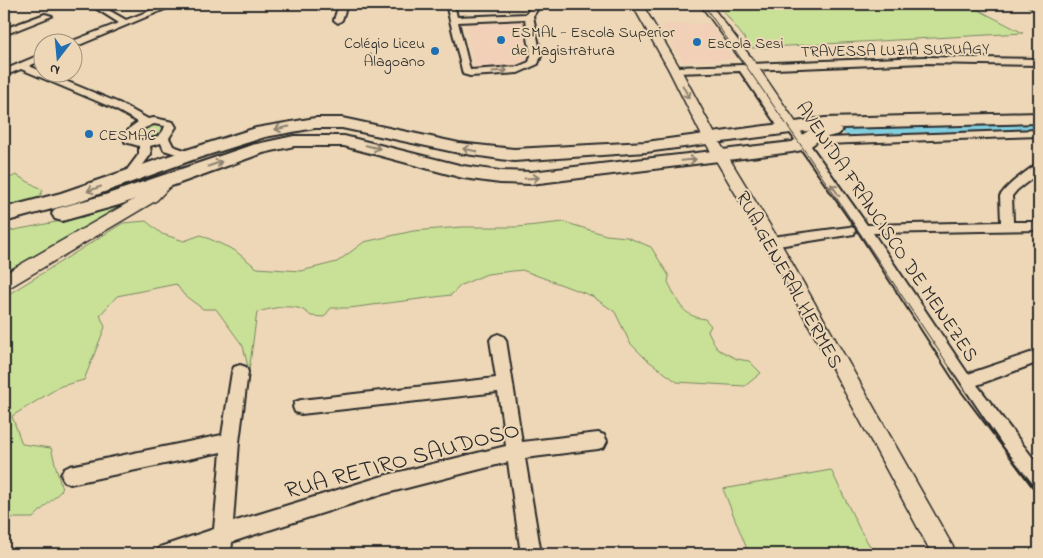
<svg xmlns="http://www.w3.org/2000/svg" width="1043" height="558" viewBox="0 0 1043 558" font-family="'Indie Flower',sans-serif">
<rect width="100%" height="100%" fill="#edd7b6"/>
<filter id="ink" filterUnits="userSpaceOnUse"><feTurbulence type="fractalNoise" baseFrequency=".02" numOctaves="2"/><feDisplacementMap in="SourceGraphic" scale="10" xChannelSelector="R" yChannelSelector="G"/><feConvolveMatrix kernelMatrix="1 2 1 2 8 2 1 2 1" color-interpolation-filters="sRGB"/></filter>
<g filter="url(#ink)">
<g fill="#f1d0b7">
<path d="M 528,20 L 535,58 L 527,67 L 484,72 L 475,70 L 466,22 Z"/>
<path d="M 710,23 L 734,59 L 683,62 L 661,25 Z"/>
</g>
<g fill="#c8e197" stroke="#7a8661">
<path d="M 718,4 L 967,4 L 1023,33 L 752,48 Z"/>
<path d="M 152,124 L 166,126 L 164,135 C 153,139 143,145 133,138 L 135,132 Z"/>
<path d="M 16,175 L 43,190 L 38,200 L 4,209 L 4,181 Z"/>
<path d="M 140,197 L 4,277 L 4,232 L 87,216 Z"/>
<path d="M 146,221 L 162,234 L 184,241 L 201,235 L 234,250 L 257,268 L 301,271 L 337,262 L 364,242 L 413,231 L 462,227 L 518,227 L 564,222 L 606,235 L 627,237 L 651,247 L 669,276 L 668,282 C 678,301 681,316 705,319 L 711,326 L 708,331 L 717,349 L 737,359 L 749,361 L 761,373 L 745,386 L 677,382 L 646,359 L 630,343 L 615,312 L 592,296 L 522,270 L 487,274 L 461,285 L 451,295 L 349,308 L 331,308 L 324,317 L 311,316 C 297,301 275,308 257,312 L 249,371 L 243,346 L 216,309 L 203,309 L 184,295 L 176,284 L 117,296 L 100,315 L 105,327 L 84,380 L 61,386 L 12,416 L 22,444 L 51,448 L 62,490 L 33,518 L 4,518 L 4,297 L 123,223 Z"/>
<path d="M 831,470 L 860,530 L 875,554 L 749,554 L 723,489 Z"/>
</g>
<g fill="none" stroke-linecap="round" stroke-linejoin="round">
<path fill="#82cfe0" fill-rule="evenodd" d="M 1039,123 L 1039,129 L 846,135 L 841,132 L 846,129 Z"/>
<g stroke="#2b2b2b" stroke-width="4">
<g id="minor">
<path d="M 89,4 L 98,4 L 126,20 L 167,4 L 177,4 L 72,48 L 72,42 L 70,42 L 119,23 Z"/>
<path d="M 339,4 L 347,4 L 342,20 L 338,23 L 334,20 Z"/>
<path d="M 446,4 L 454,4 L 457,17 L 526,14 L 529,10 L 528,4 L 536,4 L 537,10 L 533,16 L 541,56 L 538,64 L 518,73 L 470,76 L 463,74 ZM 525,19 L 531,56 L 529,62 L 517,67 L 470,70 L 458,22 Z"/>
<path d="M 1027,4 L 1039,5 L 1039,10 Z"/>
<path d="M 45,14 L 52,16 L 4,35 L 4,29 Z"/>
<path d="M 42,54 L 42,60 L 29,66 L 119,103 L 148,119 L 154,118 L 173,122 L 176,127 L 169,138 L 173,146 L 193,153 L 195,155 L 189,158 L 164,150 L 161,143 L 150,146 L 151,154 L 131,181 L 123,181 L 121,178 L 139,154 L 139,146 L 125,142 L 124,136 L 131,127 L 138,122 L 111,107 L 21,69 L 4,76 L 4,70 ZM 154,124 L 165,126 C 162,139 146,142 135,139 L 138,131 Z"/>
<path d="M 924,57 L 1039,59 L 1039,65 L 924,63 L 752,70 L 747,67 L 752,64 Z"/>
<path d="M 743,65 L 746,66 L 788,125 L 796,125 L 867,225 L 1001,222 L 1000,196 C 1009,183 1022,175 1035,165 L 1039,164 L 1039,173 L 1017,190 L 1012,196 L 1013,222 L 1039,222 L 1039,230 L 873,233 L 968,374 L 1039,350 L 1039,362 L 977,385 L 1039,466 L 1039,489 L 1033,486 L 959,387 L 859,232 L 789,131 L 781,131 L 740,71 L 675,73 L 670,70 L 675,67 Z"/>
<path d="M 1039,130 L 1039,136 L 826,144 L 809,135 L 814,132 L 828,138 Z"/>
<path d="M 849,227 L 854,228 L 855,231 L 854,234 L 772,247 L 767,245 L 766,242 L 767,239 L 772,237 Z"/>
<path d="M 498,334 L 503,336 L 506,340 L 522,442 L 598,433 L 604,435 L 607,441 L 604,447 L 598,449 L 525,458 L 541,554 L 521,554 L 508,462 L 383,494 L 253,535 L 232,542 L 231,554 L 211,554 L 212,548 L 195,554 L 157,554 L 160,547 L 214,529 L 221,452 L 70,484 L 64,481 L 61,475 L 64,469 L 70,466 L 222,435 L 232,372 L 234,367 L 240,365 L 246,367 L 248,372 L 239,442 L 233,522 L 383,476 L 506,446 L 498,392 L 301,414 L 295,412 L 293,407 L 295,402 L 301,400 L 496,378 L 490,340 L 493,336 Z"/>
</g>
</g>
<g stroke="#2b2b2b" stroke-width="3">
<g id="tertiary">
<path d="M 632,4 L 642,4 L 681,70 L 718,140 L 780,242 L 957,554 L 932,554 L 764,242 L 704,140 L 669,70 Z"/>
<path d="M 700,4 L 710,4 L 756,64 L 799,127 L 797,130 L 787,130 L 747,68 Z"/>
<path d="M 169,175 L 174,177 L 176,180 L 157,200 L 10,287 L 4,289 L 4,274 L 147,192 L 164,177 Z"/>
</g>
</g>
<g stroke="#2b2b2b" stroke-width="4">
<path id="primary" d="M 1039,113 L 1039,123 L 840,128 L 842,130 L 839,134 L 820,139 L 807,149 L 792,152 L 531,184 L 500,183 L 463,178 L 344,146 L 294,146 L 263,153 L 119,205 L 62,221 L 55,219 L 52,214 L 55,209 L 105,195 L 252,145 L 294,136 L 344,136 L 463,166 L 500,171 L 531,172 L 792,142 L 808,131 L 814,130 L 646,152 L 514,161 L 459,153 L 342,128 L 315,128 L 265,137 L 195,159 L 74,203 L 4,222 L 4,208 L 61,193 L 183,151 L 256,128 L 315,118 L 342,118 L 459,143 L 514,149 L 646,142 L 825,118 Z"/>
</g>
<use href="#minor" fill="#edd7b6" fill-rule="evenodd"/>
<use href="#tertiary" fill="#edd7b6" fill-rule="evenodd"/>
<use href="#primary" fill="#edd7b6" fill-rule="evenodd"/>
<path stroke="#2b2b2b" stroke-width="1" d="M 703,4 L 807,154 L 951,369"/>
<path stroke="#2b2b2b" stroke-width="2" d="M 950,368 L 1003,447 L 1039,493"/>
</g>
<defs><path id="oneway-shaft" d="M-6 0H5M1.5-3L5.5 0L1.5 3" fill="none" stroke-width="1.6" stroke-linecap="round" stroke-linejoin="round" transform="scale(1.25)"/></defs>
<g stroke="#8c8170">
<use href="#oneway-shaft" transform="translate(500 71) rotate(-4)"/>
<use href="#oneway-shaft" transform="translate(686 92) rotate(63)"/>
<use href="#oneway-shaft" transform="translate(282 128) rotate(169)"/>
<use href="#oneway-shaft" transform="translate(373 147) rotate(14)"/>
<use href="#oneway-shaft" transform="translate(470 150) rotate(-169)"/>
<use href="#oneway-shaft" transform="translate(689 160) rotate(-6)"/>
<use href="#oneway-shaft" transform="translate(215 164) rotate(-19)"/>
<use href="#oneway-shaft" transform="translate(532 178) rotate(-3)"/>
<use href="#oneway-shaft" transform="translate(94 189) rotate(161)"/>
<use href="#oneway-shaft" transform="translate(835 190) rotate(-125)"/>
</g>
</g>
<g fill="#1f6fb2" stroke="#edd7b6" stroke-width="2">
<circle cx="501" cy="40" r="5"/>
<circle cx="697" cy="42" r="5"/>
<circle cx="435" cy="51" r="5"/>
<circle cx="89" cy="134" r="5"/>
</g>
<g text-anchor="middle" stroke-width="4" stroke-linejoin="round" paint-order="stroke">
<g font-size="16" fill="#2b2b2b" stroke="#edd7b6" text-anchor="start">
<text x="511" y="37">ESMAL - Escola Superior<tspan x="511" dy="18">de Magistratura</tspan></text>
<text x="425" y="48" text-anchor="end">Colégio Liceu<tspan x="425" dy="18">Alagoano</tspan></text>
<text x="707" y="48">Escola Sesi</text>
<text x="99" y="140">CESMAC</text>
</g>
<g font-size="16" fill="#2b2b2b" stroke="#edd7b6">
<text transform="translate(895 49) rotate(-1)" y="6">TRAVESSA LUZIA SURUAGY</text>
</g>
<g font-size="20" fill="#2b2b2b" stroke="#edd7b6">
<text transform="translate(888 231) rotate(56)" y="7">AVENIDA FRANCISCO DE MENEZES</text>
<text transform="translate(790 279) rotate(61)" y="7">RUA GENERAL HERMES</text>
</g>
<g font-size="24" fill="#2b2b2b" stroke="#edd7b6">
<text transform="translate(402 459) rotate(-15)" y="8">RUA RETIRO SAUDOSO</text>
</g>
</g>
<rect width="1043" height="558" fill="none" stroke="#edd7b6" stroke-width="20"/>
<rect x="10" y="10" width="1023" height="538" fill="none" stroke="#2b2b2b" stroke-width="2" filter="url(#ink)"/>
<g transform="translate(58 58) rotate(196)"><circle r="24" fill="#edd7b6" stroke="#9f927e"/>
<path d="M0-4L9 19L0 12L-9 19Z" fill="#1f6fb2"/>
<text y="-8" font-size="14" font-weight="bold" text-anchor="middle" fill="#2b2b2b">N</text>
</g>
</svg>
